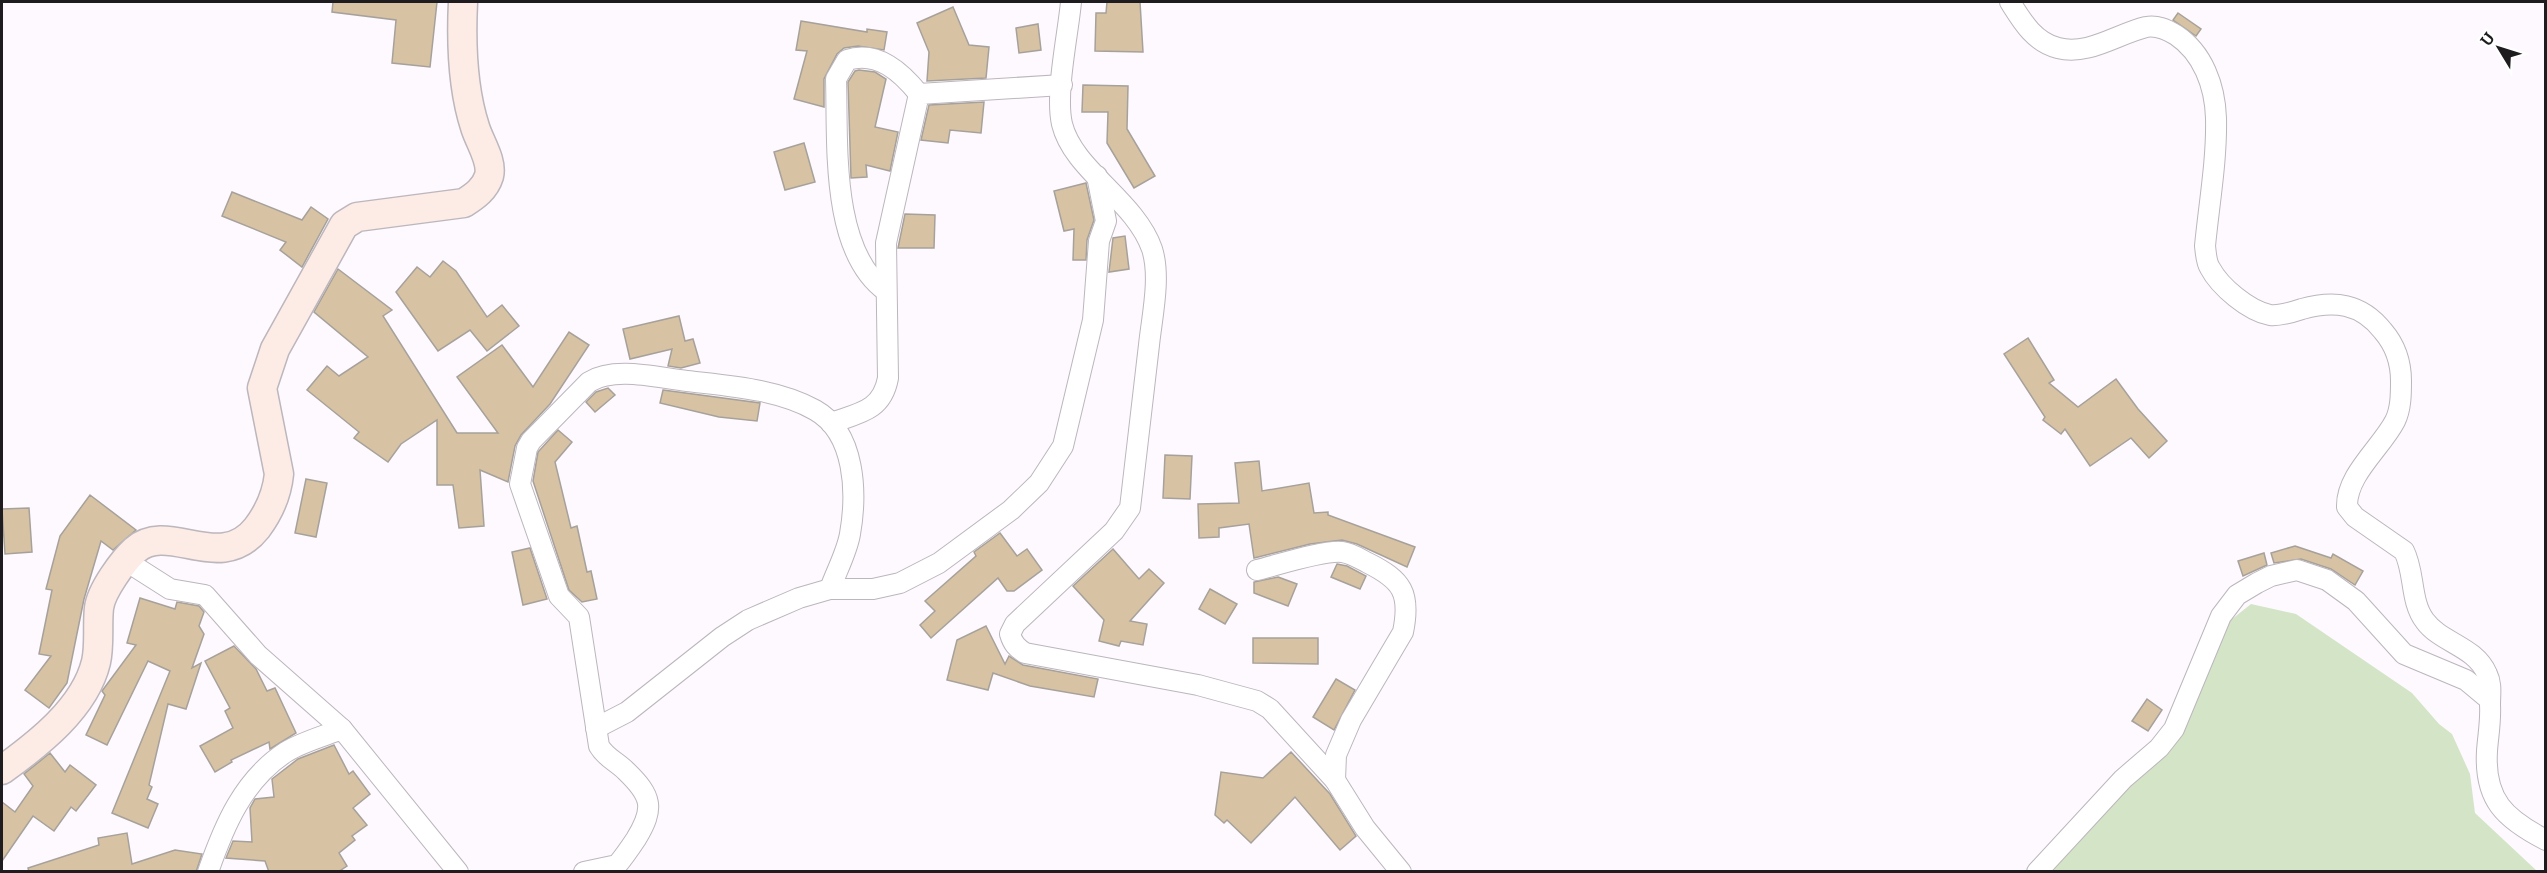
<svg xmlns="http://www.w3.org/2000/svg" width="2547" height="873" viewBox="0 0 2547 873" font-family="Bitter,serif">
<rect width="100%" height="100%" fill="#fef9ff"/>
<path fill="#d3e5c6" d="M 2251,604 L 2296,614 L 2412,693 L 2439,724 L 2452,734 L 2470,774 L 2475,813 L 2537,871 L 2047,872 L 2076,838 L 2149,767 L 2222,627 Z"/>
<g fill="#d7c3a4" stroke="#a6a19a" stroke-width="1.5">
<path d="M 333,2 L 437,2 L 430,67 L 392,63 L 396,20 L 332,12 Z"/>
<path d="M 1107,2 L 1140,2 L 1143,52 L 1095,51 L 1096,13 L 1106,13 Z"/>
<path d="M 953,7 L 969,45 L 989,47 L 986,78 L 927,81 L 929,52 L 917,23 Z"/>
<path d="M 2178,13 L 2201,29 L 2196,36 L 2173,20 Z"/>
<path d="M 801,21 L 867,32 L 867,29 L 887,32 L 884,50 L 858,46 L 844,48 L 837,54 L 824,79 L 824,107 L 794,99 L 807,51 L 796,50 Z"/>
<path d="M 1038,24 L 1041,50 L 1019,53 L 1016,28 Z"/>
<path d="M 859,70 L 875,72 L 886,79 L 875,127 L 898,132 L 890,171 L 866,165 L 867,177 L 851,178 L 848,82 L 855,71 Z"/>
<path d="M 1083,85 L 1128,86 L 1127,129 L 1155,176 L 1134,188 L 1107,143 L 1108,112 L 1082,112 Z"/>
<path d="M 984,102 L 981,133 L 950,130 L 948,143 L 921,140 L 929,105 Z"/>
<path d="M 804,143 L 815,182 L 785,190 L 774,152 Z"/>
<path d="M 1086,183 L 1094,220 L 1087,240 L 1086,260 L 1073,260 L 1074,229 L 1064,231 L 1054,191 Z"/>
<path d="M 232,192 L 302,220 L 311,207 L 328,219 L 302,267 L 280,250 L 286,242 L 222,216 Z"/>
<path d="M 905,214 L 935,215 L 934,248 L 898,248 Z"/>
<path d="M 1125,236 L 1129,269 L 1109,272 L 1113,238 Z"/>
<path d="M 443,261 L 456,271 L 487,317 L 502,305 L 519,326 L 487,351 L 470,330 L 438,351 L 396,292 L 417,267 L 430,277 Z"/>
<path d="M 338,269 L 392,310 L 383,316 L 457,433 L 498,433 L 457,377 L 502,345 L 533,387 L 569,332 L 589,345 L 550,404 L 521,435 L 515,446 L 508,482 L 480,470 L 484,526 L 459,528 L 453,485 L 437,485 L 437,420 L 401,444 L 388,462 L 354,438 L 359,432 L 307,390 L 327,366 L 339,376 L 368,357 L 314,312 Z"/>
<path d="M 679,316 L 685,341 L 693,339 L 700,363 L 681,368 L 668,366 L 672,349 L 630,359 L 623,329 Z"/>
<path d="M 2028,338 L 2054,380 L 2049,383 L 2078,407 L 2116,379 L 2138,409 L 2167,441 L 2149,458 L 2131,438 L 2090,466 L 2065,429 L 2061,434 L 2043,420 L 2045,417 L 2004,354 Z"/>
<path d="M 608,388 L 615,395 L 595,412 L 586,402 L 596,392 Z"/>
<path d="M 663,390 L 760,403 L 757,421 L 719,417 L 660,403 Z"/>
<path d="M 558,430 L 572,442 L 555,462 L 571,528 L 577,526 L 587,572 L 591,571 L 597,599 L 582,602 L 569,590 L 533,481 L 538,452 Z"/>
<path d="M 1165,455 L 1192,456 L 1190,499 L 1163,498 Z"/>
<path d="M 1259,461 L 1262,491 L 1309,483 L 1314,513 L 1328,512 L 1328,515 L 1415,547 L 1407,567 L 1357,544 L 1342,540 L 1310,544 L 1254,558 L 1249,524 L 1219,528 L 1219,537 L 1199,538 L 1198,504 L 1239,503 L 1235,463 Z"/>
<path d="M 306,479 L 327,483 L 316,537 L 295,533 Z"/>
<path d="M 90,495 L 136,530 L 113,550 L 101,541 L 84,599 L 67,683 L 49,708 L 25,690 L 51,656 L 39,654 L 52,590 L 46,589 L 60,536 Z"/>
<path d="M 29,508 L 32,552 L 5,554 L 2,509 Z"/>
<path d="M 1000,533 L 1017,556 L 1027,549 L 1042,570 L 1014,591 L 1007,591 L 998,578 L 931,638 L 920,625 L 935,611 L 925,601 L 976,556 L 974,552 Z"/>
<path d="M 2295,546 L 2331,558 L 2333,554 L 2363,571 L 2355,585 L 2331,569 L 2301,559 L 2274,563 L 2271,553 Z"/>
<path d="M 530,548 L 547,599 L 523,605 L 512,552 Z"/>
<path d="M 1113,549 L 1139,579 L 1149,569 L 1164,583 L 1130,621 L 1147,624 L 1143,645 L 1121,641 L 1119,646 L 1099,641 L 1104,620 L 1073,586 Z"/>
<path d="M 2264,553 L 2267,565 L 2243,576 L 2238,561 Z"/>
<path d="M 1337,564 L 1347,566 L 1366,576 L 1360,589 L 1331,577 Z"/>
<path d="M 1278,577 L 1297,584 L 1288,606 L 1254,593 L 1254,582 Z"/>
<path d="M 1210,589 L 1237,604 L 1225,624 L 1199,609 Z"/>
<path d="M 140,598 L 175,609 L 177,602 L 199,606 L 204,612 L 199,626 L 204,634 L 192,668 L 201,663 L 186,709 L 168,704 L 149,785 L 152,787 L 147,799 L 158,804 L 148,828 L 112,813 L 170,671 L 148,661 L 107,745 L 86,735 L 105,695 L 102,691 L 136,645 L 127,643 Z"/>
<path d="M 986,626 L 1005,664 L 1009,656 L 1023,665 L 1098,679 L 1094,697 L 1030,686 L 993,673 L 988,690 L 947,680 L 957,640 Z"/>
<path d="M 1253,638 L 1318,638 L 1318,664 L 1253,663 Z"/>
<path d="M 234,646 L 256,669 L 267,691 L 275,688 L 296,733 L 270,749 L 269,742 L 231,760 L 232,762 L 215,772 L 200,746 L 233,728 L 225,711 L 230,708 L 205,661 Z"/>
<path d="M 1336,679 L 1355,690 L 1334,730 L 1313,717 Z"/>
<path d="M 2147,699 L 2162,710 L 2148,731 L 2132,721 Z"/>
<path d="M 334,745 L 349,774 L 353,771 L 370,794 L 353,808 L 367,825 L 352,836 L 355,840 L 339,853 L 347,866 L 338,872 L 269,872 L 265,861 L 226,858 L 233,841 L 252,842 L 250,808 L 255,799 L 274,797 L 272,779 L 298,759 Z"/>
<path d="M 1291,752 L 1330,794 L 1356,836 L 1340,850 L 1295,797 L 1251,843 L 1227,820 L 1224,823 L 1215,815 L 1221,772 L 1263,778 Z"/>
<path d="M 50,753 L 65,772 L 70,765 L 96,785 L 76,811 L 71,807 L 54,831 L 33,816 L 2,861 L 2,802 L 15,812 L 33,786 L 24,774 Z"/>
<path d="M 127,833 L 132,864 L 175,850 L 202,854 L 196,872 L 29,872 L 28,868 L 99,845 L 98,838 Z"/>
</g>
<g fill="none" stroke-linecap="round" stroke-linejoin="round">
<g stroke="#bcb6bd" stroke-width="22">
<g id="street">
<path d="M 1071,2 C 1068,35 1055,93 1062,124 C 1073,170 1135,200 1152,249 C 1161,277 1152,316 1149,345 C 1143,399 1136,454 1130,508 L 1114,531 L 1015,624 L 1010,634 C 1013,644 1017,648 1025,653 L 1198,685 L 1257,701 L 1270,709 L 1335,780 L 1365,828 L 1401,872"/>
<path d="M 2010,2 C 2022,21 2034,42 2058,48 C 2088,56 2117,34 2146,27 C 2157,25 2166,29 2176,35 C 2203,53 2215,86 2216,118 C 2217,160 2209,204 2205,246 C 2206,253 2206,262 2210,268 C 2220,287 2249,311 2270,315 C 2280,316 2293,312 2302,309 C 2334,300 2361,303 2383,331 C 2395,345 2401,362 2401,381 C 2401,394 2401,409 2395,421 C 2381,448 2346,475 2347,507 L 2355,517 L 2404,551 C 2415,572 2410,602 2425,621 C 2441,643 2475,646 2487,674 C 2492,684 2490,694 2490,705 C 2491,721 2488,736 2487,751 C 2484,800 2505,819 2546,840"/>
<path d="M 886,291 C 830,251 838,142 836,79 L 847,60 C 878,50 902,73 919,94"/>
<path d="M 831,423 C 859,413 882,411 888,378 L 886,243 L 919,94 L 1062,85"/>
<path d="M 126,561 L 170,589 L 205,595 L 258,655 L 342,729"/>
<path d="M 1257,570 C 1278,565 1323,550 1342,552 C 1351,553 1360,559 1368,563 C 1402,580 1411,593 1403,632 L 1351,720 L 1336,755 L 1335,780"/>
<path d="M 596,728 L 627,712 L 722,637 L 748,620 L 799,598 L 830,589 L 873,589 L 900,583 L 939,563 L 1011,510 L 1039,483 L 1063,446 L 1093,320 L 1099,241 L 1106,221 L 1097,176"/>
<path d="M 208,872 C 224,826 243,780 286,752 C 302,742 324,736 342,729 L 458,872"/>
<path d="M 584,872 L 617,865 C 624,857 630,848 636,839 C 655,808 652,796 626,771 C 616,761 606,758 599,746 L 579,617 L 559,596 L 520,484 L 527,448 L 531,441 L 589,382 C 615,366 658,378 687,381 C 729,386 777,389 815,410 C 856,433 857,494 850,534 C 847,552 836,572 830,589"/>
<path d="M 2037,872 L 2123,779 L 2159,748 L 2174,729 L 2221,616 L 2237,595 L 2257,583 L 2271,576 L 2297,570 L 2327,580 L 2356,601 L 2404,654 L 2466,680 L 2490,700"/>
</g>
</g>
<g stroke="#bcb6bd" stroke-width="31">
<path id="secondary" d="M 2,770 C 38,744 85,708 96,662 C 100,645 97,625 99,608 C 101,591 123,561 135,550 C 169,520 220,575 257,528 C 269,512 277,494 279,474 L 262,388 L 275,349 L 344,225 L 357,217 L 464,203 C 475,196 485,189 489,176 C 493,161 479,141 475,127 C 462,87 461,43 463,2"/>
</g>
<use href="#street" stroke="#fff" stroke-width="20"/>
<use href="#secondary" stroke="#fdebe5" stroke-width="28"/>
</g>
<rect width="2547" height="873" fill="none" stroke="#1e1c1f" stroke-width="6"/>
<g transform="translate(2499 48) rotate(308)" stroke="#ffffff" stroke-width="4.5" paint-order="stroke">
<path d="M0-4.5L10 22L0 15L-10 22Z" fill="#1e1c1f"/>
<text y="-9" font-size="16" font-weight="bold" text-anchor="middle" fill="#1e1c1f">U</text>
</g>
</svg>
